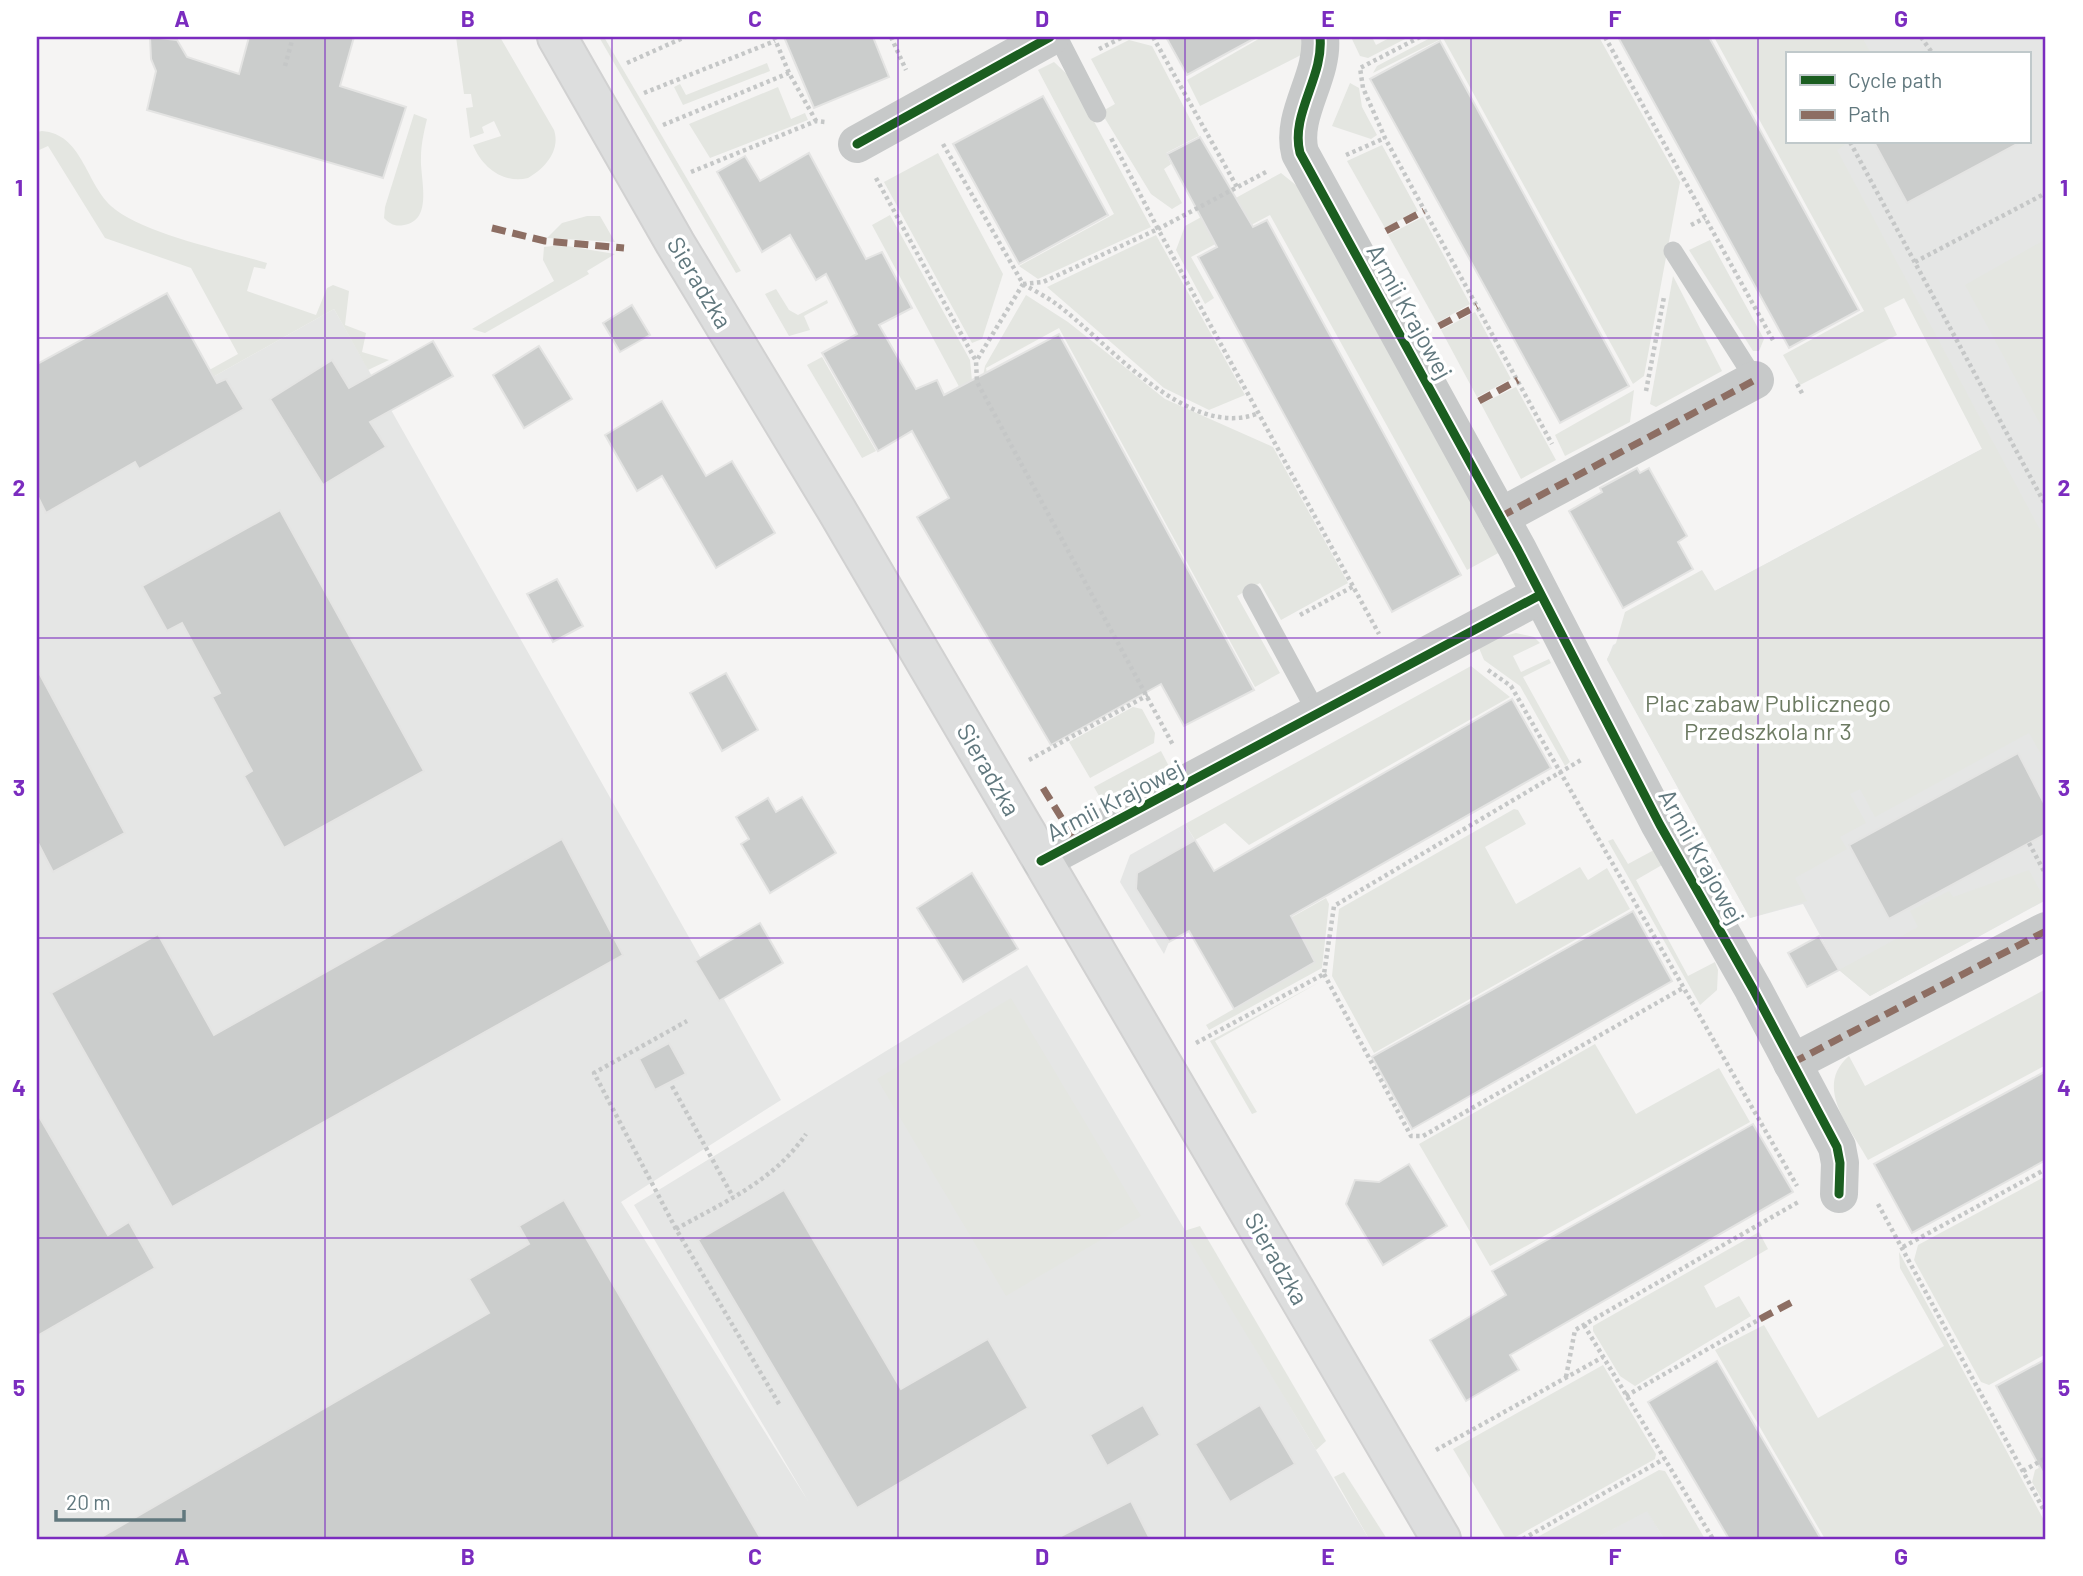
<svg xmlns="http://www.w3.org/2000/svg" width="2083" height="1576" viewBox="0 0 2083 1576" font-family="Barlow,sans-serif">
<rect width="100%" height="100%" fill="#f5f4f3"/>
<g fill="#e5e6e5">
<path d="M 1776,37 L 2046,37 L 2046,900 L 1870,996 L 1839,970 L 1803,904 L 1750,918 L 1607,660 L 1613,645 L 1993,443 L 1832,142 L 2029,142 L 2029,54 L 1787,54 Z"/>
<path d="M 334,309 L 781,1100 L 621,1202 L 808,1501 L 634,1205 L 1027,965 L 1369,1539 L 37,1539 L 37,476 Z"/>
<path d="M 1185,824 L 1234,905 L 1169,942 L 1164,954 L 1120,882 L 1130,855 Z"/>
<path d="M 1647,1510 L 1664,1539 L 1595,1539 Z"/>
</g>
<g fill="#e4e6e1">
<path d="M 456,37 L 500,37 L 554,130 C 561,151 544,169 528,178 C 503,184 482,167 473,145 L 501,136 L 494,121 L 482,127 L 484,133 L 470,138 L 466,108 L 473,107 L 471,94 L 464,94 Z"/>
<path d="M 599,37 L 604,37 L 741,271 L 736,273 Z"/>
<path d="M 1262,37 L 1301,37 L 1303,54 L 1200,106 L 1187,80 Z"/>
<path d="M 1351,37 L 1372,37 L 1376,45 L 1391,37 L 1409,37 L 1368,58 L 1360,56 Z"/>
<path d="M 1432,37 L 1599,37 L 1680,182 L 1644,376 L 1633,384 L 1443,38 L 1373,73 L 1377,66 Z"/>
<path d="M 1714,37 L 1862,37 L 1871,54 L 1787,54 L 1787,142 L 1843,142 L 1845,145 L 1837,150 L 2046,541 L 2046,763 L 2029,733 L 1875,817 L 1860,789 L 1850,794 L 1866,823 L 1840,837 L 1847,849 L 1795,878 L 1807,901 L 1750,918 L 1607,659 L 1616,643 L 1625,612 L 1702,570 L 1715,591 L 1982,449 L 1904,298 L 1884,308 L 1897,335 L 1800,385 L 1783,355 L 1864,311 Z"/>
<path d="M 1129,40 L 1152,46 L 1199,136 L 1166,153 L 1171,164 L 1164,169 L 1182,203 L 1172,209 L 1151,194 L 1101,112 L 1115,104 L 1091,59 Z"/>
<path d="M 1054,62 L 1070,77 L 1151,227 L 1038,279 L 1019,266 L 1114,214 L 1038,70 Z"/>
<path d="M 767,63 L 770,71 L 683,105 L 674,87 L 680,84 L 686,95 Z"/>
<path d="M 1350,83 L 1359,88 L 1362,107 L 1377,135 L 1371,139 L 1332,126 Z"/>
<path d="M 778,87 L 791,119 L 805,113 L 808,120 L 710,158 L 689,124 Z"/>
<path d="M 414,114 L 427,119 C 424,132 421,144 421,158 C 420,179 434,220 404,225 C 395,227 390,224 384,218 L 385,207 Z"/>
<path d="M 42,131 C 82,134 85,181 111,206 C 140,233 227,251 267,263 L 265,269 L 254,267 L 247,291 L 316,315 L 327,288 L 333,285 L 349,291 L 345,325 L 366,333 L 362,352 L 389,360 L 368,370 L 334,309 L 37,476 L 37,466 L 238,354 L 191,268 L 105,238 L 48,146 L 37,151 L 37,132 Z"/>
<path d="M 1382,145 L 1418,211 L 1385,228 L 1347,161 Z"/>
<path d="M 938,153 L 1003,274 L 982,339 L 972,343 L 884,182 Z"/>
<path d="M 1281,173 L 1307,194 L 1502,551 L 1467,570 L 1270,215 L 1191,257 L 1214,298 L 1205,304 L 1176,250 L 1185,226 Z"/>
<path d="M 890,215 L 970,360 L 972,381 L 1031,520 L 872,225 Z"/>
<path d="M 587,216 L 600,216 L 615,242 L 547,238 L 562,223 Z"/>
<path d="M 1423,217 L 1470,304 L 1437,323 L 1388,235 Z"/>
<path d="M 1156,235 L 1245,395 L 1209,410 L 1164,388 L 1047,287 Z"/>
<path d="M 2046,239 L 2046,435 L 1965,285 Z"/>
<path d="M 1710,240 L 1764,339 L 1759,351 L 1753,351 L 1689,250 Z"/>
<path d="M 561,245 L 615,254 L 587,271 L 589,274 L 485,333 L 472,329 L 554,281 L 543,260 L 544,247 Z"/>
<path d="M 1673,276 L 1722,371 L 1656,407 L 1650,404 Z"/>
<path d="M 776,289 L 789,310 L 798,315 L 827,300 L 828,303 L 804,316 L 810,330 L 789,336 L 765,294 Z"/>
<path d="M 1026,295 L 1068,322 L 1165,399 L 1273,447 L 1348,583 L 1281,620 L 1260,583 L 1237,596 L 1280,673 L 1255,687 L 1059,328 L 986,368 L 987,373 L 983,376 L 985,366 Z"/>
<path d="M 1475,312 L 1511,379 L 1477,397 L 1441,330 Z"/>
<path d="M 822,357 L 876,451 L 862,458 L 807,365 Z"/>
<path d="M 1516,387 L 1556,460 L 1521,479 L 1481,404 Z"/>
<path d="M 1634,390 L 1630,422 L 1565,456 L 1555,435 Z"/>
<path d="M 1516,633 L 1534,637 L 1540,643 L 1513,656 L 1521,672 L 1549,659 L 1551,663 L 1523,677 L 1570,762 L 1565,766 L 1520,686 L 1484,660 L 1479,648 L 1500,637 Z"/>
<path d="M 1471,666 L 1510,697 L 1249,845 L 1225,823 L 1195,840 L 1185,824 Z"/>
<path d="M 1133,707 L 1142,709 L 1155,733 L 1154,743 L 1090,778 L 1069,742 Z"/>
<path d="M 1161,751 L 1174,776 L 1103,803 L 1094,787 Z"/>
<path d="M 1514,809 L 1518,810 L 1526,824 L 1485,847 L 1516,904 L 1580,867 L 1588,880 L 1607,868 L 1630,909 L 1374,1053 L 1332,976 L 1339,909 Z"/>
<path d="M 1613,839 L 1628,864 L 1654,850 L 1662,865 L 1636,880 L 1688,976 L 1715,962 L 1718,970 L 1717,990 L 1700,1005 L 1608,841 Z"/>
<path d="M 2029,870 L 2045,900 L 1870,996 L 1839,970 L 1918,927 L 1910,911 L 1949,891 L 1953,897 Z"/>
<path d="M 1326,898 L 1329,904 L 1322,968 L 1209,1030 L 1206,1025 L 1315,962 L 1292,917 Z"/>
<path d="M 1320,982 L 1215,1041 L 1257,1112 L 1252,1114 L 1210,1041 Z"/>
<path d="M 2046,989 L 2046,1065 L 1868,1160 C 1850,1127 1813,1087 1849,1056 L 1865,1086 Z"/>
<path d="M 1011,998 L 1141,1216 L 1006,1296 L 877,1079 Z"/>
<path d="M 1595,1044 L 1636,1114 L 1719,1068 L 1750,1122 L 1490,1266 L 1419,1144 Z"/>
<path d="M 2046,1176 L 2046,1354 L 1989,1385 L 1981,1382 L 1914,1260 L 1918,1245 Z"/>
<path d="M 1200,1226 L 1326,1441 L 1316,1450 L 1184,1231 Z"/>
<path d="M 1759,1232 L 1768,1249 L 1704,1286 L 1716,1308 L 1739,1296 L 1751,1316 L 1635,1386 L 1620,1376 L 1593,1331 L 1593,1326 Z"/>
<path d="M 1899,1252 L 2046,1524 L 2046,1539 L 1825,1539 L 1715,1350 L 1764,1325 L 1818,1418 L 1944,1346 L 1900,1268 Z"/>
<path d="M 1603,1365 L 1656,1454 L 1655,1459 L 1512,1539 L 1506,1539 L 1453,1449 Z"/>
<path d="M 2046,1464 L 2046,1507 L 2032,1482 L 2035,1470 Z"/>
<path d="M 1659,1470 L 1665,1471 L 1705,1539 L 1664,1539 L 1647,1511 L 1595,1539 L 1534,1539 Z"/>
<path d="M 1344,1472 L 1387,1539 L 1369,1539 L 1334,1477 Z"/>
</g>
<g fill="#cbcdcc" stroke="#e4e4e3" stroke-width="2">
<path d="M 150,37 L 177,40 L 187,57 L 239,74 L 249,37 L 354,37 L 340,86 L 406,107 L 383,178 L 147,110 L 156,71 L 151,59 Z"/>
<path d="M 784,37 L 873,37 L 889,77 L 814,108 Z"/>
<path d="M 1166,37 L 1257,37 L 1187,75 Z"/>
<path d="M 1618,37 L 1709,37 L 1859,310 L 1789,348 Z"/>
<path d="M 1440,41 L 1629,386 L 1560,423 L 1370,79 Z"/>
<path d="M 1043,96 L 1108,215 L 1019,264 L 953,144 Z"/>
<path d="M 1200,137 L 1253,227 L 1267,220 L 1461,575 L 1392,612 L 1198,257 L 1217,247 L 1167,154 Z"/>
<path d="M 1874,142 L 2021,142 L 1907,203 Z"/>
<path d="M 809,153 L 866,259 L 882,252 L 912,308 L 879,325 L 916,389 L 937,380 L 944,395 L 1059,334 L 1254,690 L 1184,726 L 1161,684 L 1051,745 L 917,517 L 949,498 L 912,431 L 878,451 L 822,353 L 857,334 L 826,274 L 816,280 L 790,235 L 762,252 L 717,172 L 745,156 L 760,181 Z"/>
<path d="M 167,293 L 217,383 L 226,379 L 244,409 L 139,469 L 135,462 L 46,513 L 37,495 L 37,364 Z"/>
<path d="M 632,305 L 650,335 L 620,352 L 603,323 Z"/>
<path d="M 433,341 L 453,376 L 370,422 L 386,447 L 323,485 L 270,399 L 332,360 L 349,388 Z"/>
<path d="M 539,346 L 572,399 L 524,428 L 493,375 Z"/>
<path d="M 662,401 L 706,476 L 732,461 L 775,533 L 716,568 L 662,476 L 637,491 L 605,435 Z"/>
<path d="M 1637,468 L 1640,473 L 1649,468 L 1687,536 L 1678,542 L 1693,569 L 1623,608 L 1569,511 L 1602,492 L 1600,488 Z"/>
<path d="M 280,510 L 424,771 L 284,848 L 244,776 L 252,771 L 212,697 L 220,693 L 182,623 L 167,631 L 142,586 Z"/>
<path d="M 557,579 L 583,626 L 553,642 L 527,594 Z"/>
<path d="M 37,669 L 125,833 L 53,872 L 37,841 Z"/>
<path d="M 726,673 L 758,730 L 722,751 L 690,693 Z"/>
<path d="M 1512,699 L 1551,768 L 1291,916 L 1315,962 L 1234,1009 L 1189,931 L 1169,942 L 1136,889 L 1137,873 L 1195,840 L 1214,871 Z"/>
<path d="M 2018,753 L 2046,807 L 2046,834 L 1889,919 L 1849,845 Z"/>
<path d="M 802,797 L 836,853 L 770,893 L 741,844 L 749,839 L 736,817 L 768,798 L 776,812 Z"/>
<path d="M 562,839 L 623,955 L 172,1207 L 51,993 L 158,934 L 214,1035 Z"/>
<path d="M 972,873 L 1018,949 L 963,982 L 917,908 Z"/>
<path d="M 1633,911 L 1672,981 L 1412,1129 L 1372,1057 Z"/>
<path d="M 760,923 L 783,963 L 719,1001 L 695,961 Z"/>
<path d="M 1819,936 L 1839,970 L 1807,987 L 1788,953 Z"/>
<path d="M 669,1043 L 686,1074 L 655,1090 L 639,1059 Z"/>
<path d="M 2046,1071 L 2046,1160 L 1912,1233 L 1874,1164 Z"/>
<path d="M 37,1113 L 108,1235 L 129,1222 L 155,1268 L 37,1336 Z"/>
<path d="M 1753,1124 L 1793,1192 L 1510,1355 L 1519,1370 L 1466,1401 L 1430,1340 L 1506,1295 L 1492,1271 Z"/>
<path d="M 1409,1164 L 1447,1226 L 1383,1265 L 1346,1204 L 1355,1180 L 1379,1182 Z"/>
<path d="M 784,1190 L 901,1389 L 988,1339 L 1028,1408 L 857,1508 L 698,1240 Z"/>
<path d="M 564,1200 L 761,1539 L 98,1539 L 489,1313 L 469,1279 L 529,1244 L 519,1226 Z"/>
<path d="M 2046,1359 L 2046,1479 L 1996,1386 Z"/>
<path d="M 1717,1361 L 1821,1539 L 1729,1539 L 1648,1402 Z"/>
<path d="M 1143,1405 L 1160,1435 L 1107,1466 L 1090,1435 Z"/>
<path d="M 1260,1405 L 1295,1464 L 1230,1502 L 1195,1444 Z"/>
<path d="M 1131,1501 L 1150,1539 L 1055,1539 Z"/>
</g>
<g fill="none" stroke-linecap="round" stroke-linejoin="round">
<g stroke="#d1d1d1" stroke-width="42">
<path id="primary" d="M 557,37 L 675,243 L 836,509 L 1441,1539"/>
</g>
<g stroke="#c5c7c7" stroke-width="4.5" stroke-dasharray="3.5 3.5" stroke-linecap="butt">
<path d="M 774,37 L 789,73 L 816,121"/>
<path d="M 891,37 L 906,70"/>
<path d="M 1153,37 L 1237,187"/>
<path d="M 1420,37 L 1360,68 L 1363,88 L 1385,138 L 1552,444"/>
<path d="M 1605,37 L 1774,342"/>
<path d="M 1921,37 L 1933,54"/>
<path d="M 1099,49 L 1123,37"/>
<path d="M 627,63 L 685,37"/>
<path d="M 285,66 L 293,37"/>
<path d="M 644,93 L 775,41"/>
<path d="M 663,125 L 789,73"/>
<path d="M 1850,142 L 2046,506"/>
<path d="M 943,144 L 1023,284 L 977,360"/>
<path d="M 1346,155 L 1385,138"/>
<path d="M 691,172 L 816,121 L 825,122"/>
<path d="M 1266,172 L 1158,229 L 1379,634"/>
<path d="M 876,178 L 976,361 L 977,382 L 1173,745"/>
<path d="M 1691,225 L 1705,218"/>
<path d="M 1915,262 L 2046,193"/>
<path d="M 1023,284 C 1033,290 1045,296 1055,303 C 1107,341 1188,442 1259,413"/>
<path d="M 1023,284 L 1043,282 L 1158,229 L 1111,138"/>
<path d="M 1797,384 L 1803,395"/>
<path d="M 1646,391 L 1664,297"/>
<path d="M 1300,615 L 1354,586"/>
<path d="M 1488,670 L 1511,686 L 1797,1186"/>
<path d="M 1029,760 L 1148,695"/>
<path d="M 2029,843 L 2046,875"/>
<path d="M 1324,974 L 1411,1136 L 1423,1136 L 1683,988"/>
<path d="M 1196,1043 L 1324,974 L 1334,906 L 1581,760"/>
<path d="M 672,1086 L 733,1197"/>
<path d="M 1878,1204 L 2046,1514"/>
<path d="M 676,1229 L 594,1073 L 687,1021"/>
<path d="M 1903,1247 L 2046,1169"/>
<path d="M 1584,1325 L 1713,1539"/>
<path d="M 1566,1377 L 1575,1330 L 1800,1201"/>
<path d="M 1626,1396 L 1760,1319"/>
<path d="M 779,1404 L 676,1229 C 724,1202 774,1181 806,1134"/>
<path d="M 1436,1450 L 1603,1357"/>
<path d="M 2023,1471 L 2046,1458"/>
<path d="M 1523,1539 L 1664,1459"/>
</g>
<g stroke="#c7c9c9" stroke-width="19">
<path d="M 1058,37 L 1097,113"/>
<path d="M 1673,251 L 1755,380"/>
<path d="M 1252,593 L 1318,715"/>
</g>
<g stroke="#c7c9c9" stroke-width="38">
<path d="M 1320,37 C 1324,77 1290,114 1300,153 L 1518,550 L 1660,825 L 1753,989 L 1837,1147 L 1840,1163 L 1839,1194"/>
<path d="M 857,144 L 1050,37"/>
<path d="M 1500,517 L 1755,380"/>
<path d="M 1041,861 L 1540,595"/>
<path d="M 1792,1063 L 2046,931"/>
</g>
<use href="#primary" stroke="#dddede" stroke-width="38"/>
<g stroke="#8d6e63" stroke-width="7" stroke-dasharray="14 7" stroke-linecap="butt">
<path d="M 492,228 L 545,241 L 624,248"/>
<path d="M 1386,231 L 1424,211"/>
<path d="M 1439,326 L 1477,306"/>
<path d="M 1479,401 L 1518,380"/>
<path d="M 1500,517 L 1755,380"/>
<path d="M 1043,788 L 1077,843"/>
<path d="M 1792,1063 L 2046,931"/>
<path d="M 1760,1319 L 1796,1300"/>
</g>
<g stroke="#fff" stroke-width="13">
<g id="cycleway">
<path d="M 1320,37 C 1324,77 1290,114 1300,153 L 1518,550 L 1660,825 L 1753,989 L 1837,1147 L 1840,1163 L 1839,1194"/>
<path d="M 857,144 L 1050,37"/>
<path d="M 1041,861 L 1540,595"/>
</g>
</g>
<use href="#cycleway" stroke="#1b5e20" stroke-width="9"/>
</g>
<path fill="none" stroke="#7b2cbf" stroke-width="2" stroke-opacity="0.55" d="M 325,37 L 325,1539M 612,37 L 612,1539M 898,37 L 898,1539M 1185,37 L 1185,1539M 1471,37 L 1471,1539M 1758,37 L 1758,1539M 37,338 L 2046,338M 37,638 L 2046,638M 37,938 L 2046,938M 37,1238 L 2046,1238"/>
<g text-anchor="middle" stroke-width="7" stroke-linejoin="round" paint-order="stroke">
<g font-size="24" fill="#61787e" stroke="#fff">
<text transform="translate(699 283) rotate(59)" y="8">Sieradzka</text>
<text transform="translate(1409 312) rotate(61)" y="8">Armii Krajowej</text>
<text transform="translate(988 770) rotate(60)" y="8">Sieradzka</text>
<text transform="translate(1115 801) rotate(-27)" y="8">Armii Krajowej</text>
<text transform="translate(1701 857) rotate(61)" y="8">Armii Krajowej</text>
<text transform="translate(1276 1259) rotate(60)" y="8">Sieradzka</text>
</g>
<g font-size="24" fill="#6d7b63" stroke="#fff">
<text x="1768" y="712">Plac zabaw Publicznego<tspan x="1768" dy="28">Przedszkola nr 3</tspan></text>
</g>
</g>
<rect width="2083" height="1576" fill="none" stroke="#ffffff" stroke-width="77"/>
<rect x="1786" y="52" width="245" height="91" fill="#ffffff" stroke="#c0c9cb" stroke-width="2"/>
<rect x="1800" y="75" width="35" height="10" fill="#1b5e20" stroke="#c0c9cb" stroke-width="2"/>
<text x="1848" y="88" font-size="21" fill="#61787e">Cycle path</text>
<rect x="1800" y="110" width="35" height="10" fill="#8d6e63" stroke="#c0c9cb" stroke-width="2"/>
<text x="1848" y="122" font-size="21" fill="#61787e">Path</text>
<path d="M56 1510v10h128v-10" fill="none" stroke="#61787e" stroke-width="3.5"/>
<text x="66" y="1510" font-size="21" fill="#61787e" stroke="#ffffff" stroke-width="5" paint-order="stroke">20 m</text>
<rect x="38" y="38" width="2006" height="1500" fill="none" stroke="#7b2cbf" stroke-width="2.5"/>
<g font-size="23" text-anchor="middle" font-weight="bold" fill="#7b2cbf">
<text x="182" y="27">A</text>
<text x="468" y="27">B</text>
<text x="755" y="27">C</text>
<text x="1042" y="27">D</text>
<text x="1328" y="27">E</text>
<text x="1615" y="27">F</text>
<text x="1901" y="27">G</text>
<text x="19" y="196">1</text>
<text x="2064" y="196">1</text>
<text x="19" y="496">2</text>
<text x="2064" y="496">2</text>
<text x="19" y="796">3</text>
<text x="2064" y="796">3</text>
<text x="19" y="1096">4</text>
<text x="2064" y="1096">4</text>
<text x="19" y="1396">5</text>
<text x="2064" y="1396">5</text>
<text x="182" y="1565">A</text>
<text x="468" y="1565">B</text>
<text x="755" y="1565">C</text>
<text x="1042" y="1565">D</text>
<text x="1328" y="1565">E</text>
<text x="1615" y="1565">F</text>
<text x="1901" y="1565">G</text>
</g>
</svg>
